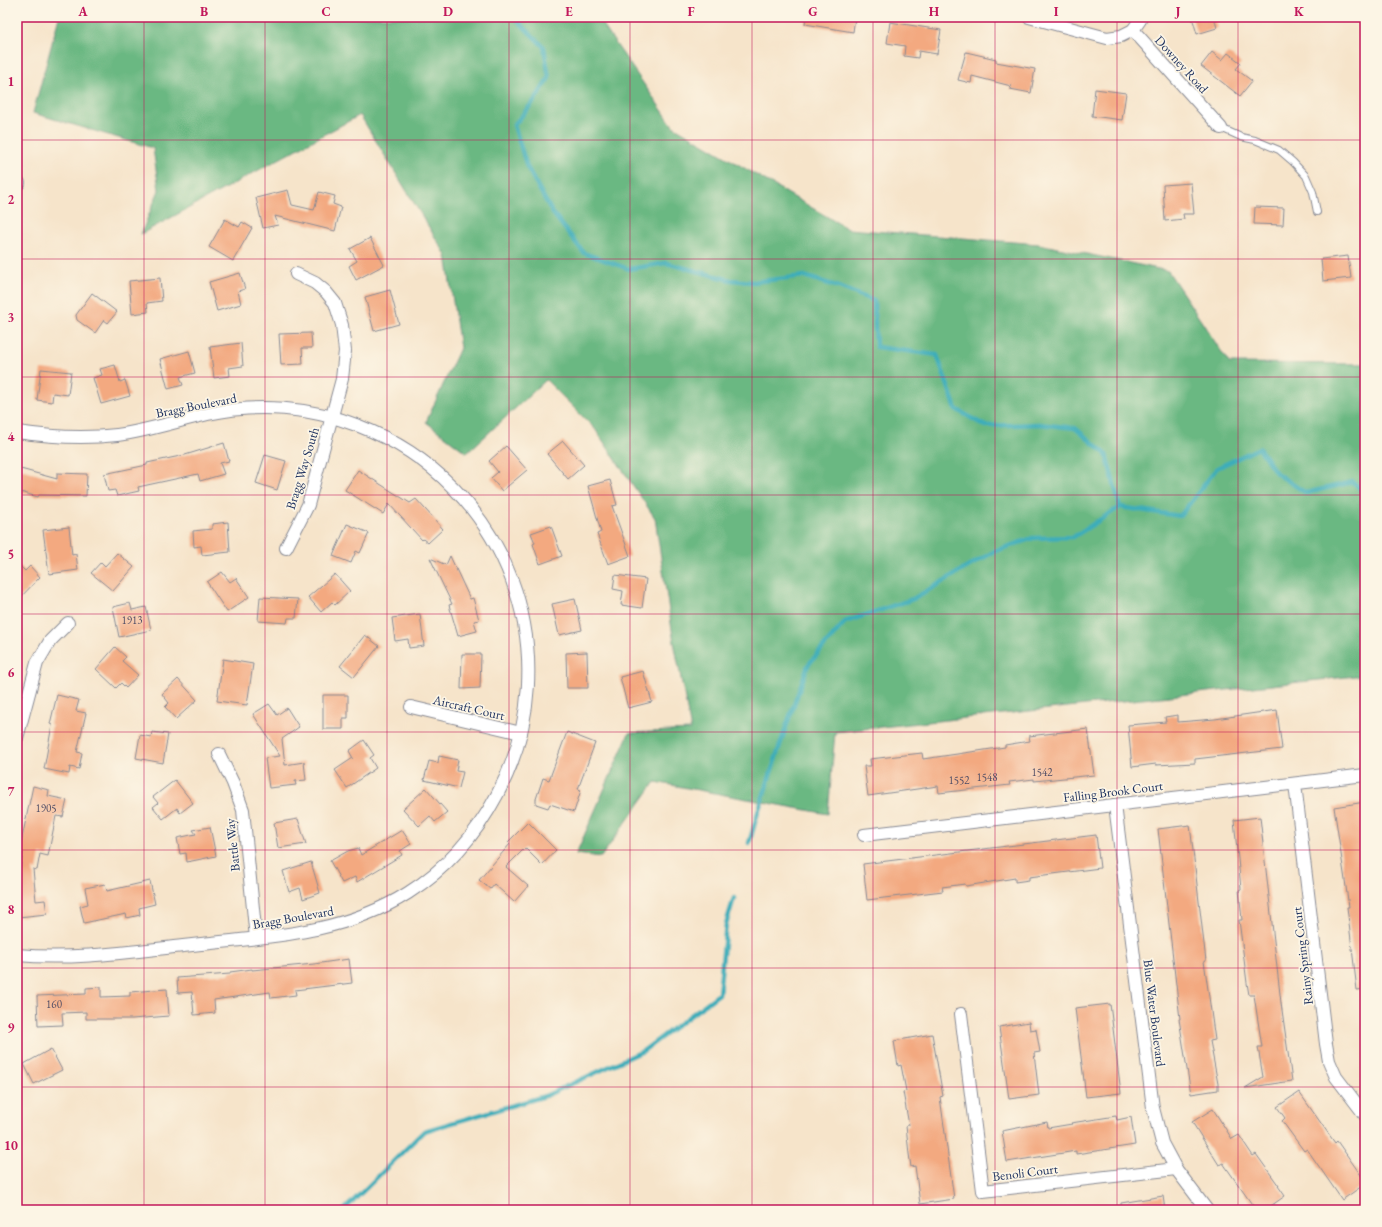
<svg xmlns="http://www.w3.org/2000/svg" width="1382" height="1227" viewBox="0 0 1382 1227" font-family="'EB Garamond',serif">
<rect width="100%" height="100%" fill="#fcf5e5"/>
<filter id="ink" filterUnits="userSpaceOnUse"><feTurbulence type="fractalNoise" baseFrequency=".025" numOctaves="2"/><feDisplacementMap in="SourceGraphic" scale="8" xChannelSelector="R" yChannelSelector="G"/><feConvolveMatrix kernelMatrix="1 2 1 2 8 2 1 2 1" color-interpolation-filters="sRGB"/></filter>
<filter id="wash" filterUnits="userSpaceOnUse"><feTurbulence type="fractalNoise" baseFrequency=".012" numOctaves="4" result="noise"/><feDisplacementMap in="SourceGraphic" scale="16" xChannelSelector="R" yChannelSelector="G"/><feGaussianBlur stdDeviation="0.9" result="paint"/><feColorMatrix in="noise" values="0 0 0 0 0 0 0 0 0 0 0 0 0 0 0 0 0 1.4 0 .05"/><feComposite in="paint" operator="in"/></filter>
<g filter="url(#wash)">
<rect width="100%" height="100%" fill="#f6e4ca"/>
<path fill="#6ab882" stroke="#427470" d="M 59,17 L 601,17 L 602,24 L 673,126 L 848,229 L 1039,244 L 1168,271 L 1229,363 L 1365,364 L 1365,675 L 835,732 L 828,814 L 655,782 L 601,857 L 576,854 L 629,733 L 691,730 L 673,637 L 655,518 L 595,429 L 546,380 L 467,453 L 426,422 L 460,348 L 446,255 L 360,115 L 141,234 L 159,190 L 153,148 L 33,113 Z"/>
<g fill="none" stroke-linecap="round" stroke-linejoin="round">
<g stroke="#3dadba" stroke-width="4.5">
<path d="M 514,17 L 544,47 L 549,78 L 534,101 L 514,125 L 527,167 L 552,212 L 584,253 L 629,269 L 666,263 L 731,280 L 753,282 L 804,276 L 839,287 L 874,301 L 876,347 L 937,355 L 956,409 L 985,426 L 1039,424 L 1075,428 L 1106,454 L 1120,507"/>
<path d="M 749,843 L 759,809 L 785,730 L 808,665 L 845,622 L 913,599 L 995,551 L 1033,538 L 1073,537 L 1120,507 L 1180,516 L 1217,468 L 1259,448 L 1276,473 L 1306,493 L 1353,482 L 1365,493"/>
<path d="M 344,1210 L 424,1131 L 545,1096 L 643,1051 L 719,994 L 726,924 L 734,898"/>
</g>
</g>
<g id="blocks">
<g fill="#f3a980">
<path d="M 806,17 L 855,17 L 853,32 L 805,24 Z"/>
<path d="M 1192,17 L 1214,17 L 1217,28 L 1197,34 Z"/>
<path d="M 890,22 L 941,30 L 937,54 L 919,51 L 918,58 L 904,56 L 905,46 L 887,43 Z"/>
<path d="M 966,52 L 996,59 L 996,62 L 1035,69 L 1031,93 L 1010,89 L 1011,86 L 972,76 L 971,83 L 958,80 Z"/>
<path d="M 1212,52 L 1222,60 L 1228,53 L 1241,63 L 1236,69 L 1252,81 L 1240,96 L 1201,66 Z"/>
<path d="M 1095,89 L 1126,93 L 1122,120 L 1092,116 Z"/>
<path d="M 1191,183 L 1194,214 L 1183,214 L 1184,219 L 1165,221 L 1163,185 Z"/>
<path d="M 288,190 L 292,205 L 314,210 L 319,192 L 335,196 L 333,204 L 341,207 L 335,231 L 275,216 L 278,225 L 263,228 L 256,198 Z"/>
<path d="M 1255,207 L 1284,208 L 1283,225 L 1254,224 Z"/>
<path d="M 225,219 L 239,227 L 242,222 L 252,228 L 233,261 L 209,247 Z"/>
<path d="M 370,238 L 384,265 L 356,280 L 349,266 L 357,261 L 350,249 Z"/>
<path d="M 1348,256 L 1351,278 L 1323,281 L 1321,259 Z"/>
<path d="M 240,273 L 245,289 L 238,291 L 241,304 L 217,311 L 209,282 Z"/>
<path d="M 160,278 L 162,301 L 147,303 L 148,312 L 132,314 L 129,281 Z"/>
<path d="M 390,290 L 399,324 L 374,331 L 365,297 Z"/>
<path d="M 92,293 L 117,312 L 108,323 L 104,320 L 95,333 L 77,320 L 76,315 Z"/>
<path d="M 311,333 L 312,348 L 302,348 L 303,364 L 281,365 L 279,334 Z"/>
<path d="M 241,343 L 243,366 L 229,368 L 230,376 L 214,378 L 210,347 Z"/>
<path d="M 189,351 L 195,373 L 180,377 L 183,385 L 168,389 L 160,359 Z"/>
<path d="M 115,365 L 120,382 L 125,380 L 130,396 L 101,404 L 93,378 L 102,375 L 100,369 Z"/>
<path d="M 41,369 L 71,372 L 68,395 L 53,393 L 52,402 L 37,400 Z"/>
<path d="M 563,441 L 584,465 L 568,479 L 547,454 Z"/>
<path d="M 224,443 L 229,461 L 220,463 L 224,474 L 200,481 L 198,474 L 138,487 L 139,491 L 117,496 L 115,490 L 108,491 L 104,474 L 147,465 L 147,463 L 185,455 Z"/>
<path d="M 506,446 L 527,470 L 502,491 L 491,478 L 498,472 L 489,461 Z"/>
<path d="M 265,455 L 286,461 L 277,490 L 256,483 Z"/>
<path d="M 17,468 L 57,479 L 57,473 L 87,474 L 86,496 L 39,495 L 38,497 L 17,491 Z"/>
<path d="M 358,470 L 410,503 L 416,499 L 443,529 L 428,543 L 423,539 L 422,540 L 389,504 L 383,514 L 345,490 Z"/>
<path d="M 610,480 L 617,505 L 612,506 L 630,556 L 608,564 L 597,534 L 601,532 L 588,486 Z"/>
<path d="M 228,522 L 230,552 L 202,555 L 201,546 L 194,547 L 193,531 L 212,529 L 212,524 Z"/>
<path d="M 347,524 L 369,533 L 360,553 L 356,551 L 351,563 L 333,556 Z"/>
<path d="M 551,526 L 562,556 L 540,564 L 533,544 L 535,543 L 531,533 Z"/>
<path d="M 69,527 L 72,555 L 76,554 L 78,570 L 49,574 L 43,530 Z"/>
<path d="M 117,553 L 134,567 L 113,591 L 91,573 L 101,562 L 105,566 Z"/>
<path d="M 450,556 L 470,599 L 473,598 L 479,620 L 474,621 L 477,631 L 458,636 L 449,605 L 452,604 L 430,558 L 446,565 Z"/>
<path d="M 17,563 L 25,571 L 30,566 L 40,577 L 17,601 Z"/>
<path d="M 222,572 L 230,582 L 236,578 L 249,597 L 227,612 L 207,582 Z"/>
<path d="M 335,574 L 350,591 L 335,605 L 332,602 L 321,612 L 308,597 Z"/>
<path d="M 615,575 L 646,579 L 642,608 L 621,605 L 623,591 L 613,589 Z"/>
<path d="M 260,597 L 298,599 L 296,618 L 288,618 L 287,623 L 258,621 Z"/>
<path d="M 575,599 L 582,630 L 559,635 L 552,604 Z"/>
<path d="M 130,603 L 132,610 L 146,607 L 151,630 L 119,637 L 113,607 Z"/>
<path d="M 420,614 L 424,646 L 409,648 L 408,639 L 395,641 L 392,618 Z"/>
<path d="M 365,635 L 379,646 L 354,677 L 340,666 Z"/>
<path d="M 115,647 L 126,657 L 122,661 L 138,675 L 126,688 L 121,683 L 116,688 L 96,669 Z"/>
<path d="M 587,652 L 588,688 L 567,688 L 566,653 Z"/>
<path d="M 462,654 L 481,654 L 480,688 L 461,689 Z"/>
<path d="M 223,659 L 253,664 L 247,705 L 217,701 Z"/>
<path d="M 643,671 L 652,702 L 628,708 L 620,677 Z"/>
<path d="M 178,679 L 197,700 L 176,719 L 165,707 L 169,703 L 162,694 Z"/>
<path d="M 57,695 L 79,700 L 76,711 L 86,713 L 77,752 L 82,753 L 79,769 L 70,767 L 69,774 L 44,769 L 52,725 L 50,724 Z"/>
<path d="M 323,695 L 348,695 L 348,718 L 343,718 L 343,729 L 323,729 Z"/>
<path d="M 269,704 L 277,715 L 287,708 L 299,727 L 282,739 L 285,765 L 304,762 L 306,780 L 295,781 L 296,785 L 269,788 L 265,758 L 280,756 L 253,714 Z"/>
<path d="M 1277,710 L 1282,749 L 1195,759 L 1195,763 L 1156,765 L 1156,764 L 1132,767 L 1128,725 L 1166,722 L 1165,717 L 1178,715 L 1178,722 L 1215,719 Z"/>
<path d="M 1088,729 L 1094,775 L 1034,781 L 1034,779 L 1009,782 L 1010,785 L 939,793 L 938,786 L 868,796 L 864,766 L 871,766 L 870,759 L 922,753 L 923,759 L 1005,747 L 1005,745 L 1030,741 L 1029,736 Z"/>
<path d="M 152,732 L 168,734 L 163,763 L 136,758 L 140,735 L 151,737 Z"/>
<path d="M 567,732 L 595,743 L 578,789 L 581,790 L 574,812 L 550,804 L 548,808 L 536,804 L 536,799 L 543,778 L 549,780 Z"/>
<path d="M 364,740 L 374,755 L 370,758 L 376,768 L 347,788 L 335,770 L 353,758 L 349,751 Z"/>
<path d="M 439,756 L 458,760 L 456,771 L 463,772 L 459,788 L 424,780 L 429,761 L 438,763 Z"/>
<path d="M 175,780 L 193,803 L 180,813 L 177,808 L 163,819 L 153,807 L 158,803 L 153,797 Z"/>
<path d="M 33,786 L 49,790 L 48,796 L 67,800 L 63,817 L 56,816 L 48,856 L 40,854 L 37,870 L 33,869 L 36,901 L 45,900 L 47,914 L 18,917 L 17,883 L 23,853 L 19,852 Z"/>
<path d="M 426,788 L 447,812 L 435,822 L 430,816 L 419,826 L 403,809 Z"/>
<path d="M 1365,802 L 1365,989 L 1357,990 L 1347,907 L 1349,907 L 1334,807 Z"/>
<path d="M 1260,817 L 1281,1003 L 1292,1081 L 1245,1088 L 1263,1077 L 1258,1047 L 1262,1047 L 1254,995 L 1249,995 L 1247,983 L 1239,920 L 1242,920 L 1239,890 L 1241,889 L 1234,820 Z"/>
<path d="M 298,819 L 306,844 L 278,848 L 274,823 Z"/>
<path d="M 528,822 L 556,850 L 542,865 L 525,848 L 506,867 L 528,886 L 514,902 L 494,884 L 490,889 L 479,880 L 510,844 L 508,842 Z"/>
<path d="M 1190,825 L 1206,961 L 1204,961 L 1215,1040 L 1210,1041 L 1218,1084 L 1218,1090 L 1191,1094 L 1179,1019 L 1180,1019 L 1158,829 Z"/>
<path d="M 210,827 L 216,856 L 187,862 L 186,853 L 180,854 L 177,838 L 196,834 L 193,830 Z"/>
<path d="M 402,830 L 411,844 L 400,851 L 402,855 L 357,882 L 355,877 L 342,883 L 330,861 L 348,851 L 358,848 L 361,855 Z"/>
<path d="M 1096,835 L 1100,868 L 1029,877 L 1029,880 L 1015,882 L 1015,878 L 966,886 L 965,884 L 942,887 L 943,891 L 867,900 L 863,864 Z"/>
<path d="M 311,862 L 320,893 L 303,899 L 300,888 L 289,892 L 283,871 Z"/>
<path d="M 150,881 L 155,904 L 139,908 L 140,915 L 127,918 L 126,914 L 84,923 L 80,906 L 88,904 L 85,888 L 105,884 L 107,891 Z"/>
<path d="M 349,959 L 352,983 L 295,990 L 296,995 L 271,998 L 270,992 L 214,1000 L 215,1013 L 194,1015 L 192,992 L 178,993 L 177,978 L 230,974 L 230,972 L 252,969 L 252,970 L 314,964 Z"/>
<path d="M 101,987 L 101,997 L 130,996 L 130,992 L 167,989 L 169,1016 L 132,1019 L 86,1019 L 86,1012 L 62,1013 L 63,1025 L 38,1026 L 37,996 L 86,994 L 86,988 Z"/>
<path d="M 1110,1004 L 1121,1093 L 1086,1097 L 1075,1008 Z"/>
<path d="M 1029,1022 L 1030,1030 L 1036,1029 L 1040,1052 L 1034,1053 L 1039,1095 L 1009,1099 L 999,1027 Z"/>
<path d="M 932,1034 L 943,1096 L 940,1097 L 954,1199 L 920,1204 L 915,1166 L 911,1167 L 909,1154 L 906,1126 L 909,1125 L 903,1092 L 906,1091 L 901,1065 L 898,1066 L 894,1041 Z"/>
<path d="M 51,1049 L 62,1070 L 34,1084 L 24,1064 Z"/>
<path d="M 1299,1092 L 1335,1143 L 1337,1141 L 1365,1181 L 1365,1184 L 1342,1200 L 1307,1149 L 1304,1151 L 1282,1121 L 1285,1118 L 1277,1107 Z"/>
<path d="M 1213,1109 L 1232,1139 L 1239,1135 L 1253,1156 L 1256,1154 L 1279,1186 L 1278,1186 L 1285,1196 L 1265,1210 L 1256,1210 L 1223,1163 L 1219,1165 L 1192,1122 Z"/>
<path d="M 1116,1116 L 1117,1120 L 1131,1117 L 1135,1145 L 1076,1154 L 1076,1151 L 1007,1162 L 1002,1131 L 1047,1122 L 1048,1128 L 1072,1124 L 1071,1123 Z"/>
<path d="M 1163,1196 L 1165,1210 L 1121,1210 L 1121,1203 Z"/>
</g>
</g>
</g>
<g filter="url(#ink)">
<use href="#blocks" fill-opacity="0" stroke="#888a94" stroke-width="1"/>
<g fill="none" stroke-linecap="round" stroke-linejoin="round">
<g stroke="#888a94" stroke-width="8">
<path id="lane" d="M 1221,128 L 1241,137 L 1255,140 L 1279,150 L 1293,162 L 1306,176 L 1313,192 L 1317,212"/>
</g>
<g stroke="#888a94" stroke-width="14">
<g id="street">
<path d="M 1029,17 L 1107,38 L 1121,36 L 1133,30"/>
<path d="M 1140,17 L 1140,20 L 1133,30 L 1221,128"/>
<path d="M 17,183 L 19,183"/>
<path d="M 17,432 C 51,437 83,439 117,435 C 147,431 177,421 208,414 C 257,403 311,407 359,426 C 507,483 572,655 497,795 C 476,835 446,869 408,893 C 341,936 260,937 183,946 C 128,952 73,960 17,955"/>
<path d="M 286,548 L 308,505 L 342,379 L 345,351 L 342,325 L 335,303 L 326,292 L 315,283 L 296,274"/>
<path d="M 411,707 L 521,733"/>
<path d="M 17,738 L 37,663 L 50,641 L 68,623"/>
<path d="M 219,754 L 233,783 L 243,810 L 256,938"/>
<path d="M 1295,784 L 1326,1044 L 1329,1061 L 1336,1077 L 1365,1115"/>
<path d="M 1115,805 L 1153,1108 L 1162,1143 L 1176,1169 L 1207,1210"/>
<path d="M 864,835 L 1365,775"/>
<path d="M 961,1014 L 983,1191 L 1176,1169"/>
</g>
</g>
<use href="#lane" stroke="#fff" stroke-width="6"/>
<use href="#street" stroke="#fff" stroke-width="12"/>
</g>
</g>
<path fill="none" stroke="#c2185b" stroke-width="1" stroke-opacity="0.55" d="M 144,17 L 144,1210M 265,17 L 265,1210M 387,17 L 387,1210M 509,17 L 509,1210M 630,17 L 630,1210M 752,17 L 752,1210M 873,17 L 873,1210M 995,17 L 995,1210M 1117,17 L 1117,1210M 1238,17 L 1238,1210M 17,140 L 1365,140M 17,259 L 1365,259M 17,377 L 1365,377M 17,495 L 1365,495M 17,614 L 1365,614M 17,732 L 1365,732M 17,850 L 1365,850M 17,968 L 1365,968M 17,1087 L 1365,1087"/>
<g text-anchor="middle" stroke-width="3.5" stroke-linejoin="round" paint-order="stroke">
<g font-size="11" fill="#514e66">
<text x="132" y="624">1913</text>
<text x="1042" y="776">1542</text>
<text x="987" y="781">1548</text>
<text x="959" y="784">1552</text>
<text x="46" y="812">1905</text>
<text x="54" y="1008">160</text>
</g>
<g font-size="13" fill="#1b2f5e" stroke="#fcf5e5">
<text transform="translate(1182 64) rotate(48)" y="5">Downey Road</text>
<text transform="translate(196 405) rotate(-11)" y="5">Bragg Boulevard</text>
<text transform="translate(302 468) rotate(-73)" y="5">Bragg Way South</text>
<text transform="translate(469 707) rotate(13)" y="5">Aircraft Court</text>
<text transform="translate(1113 791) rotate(-7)" y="5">Falling Brook Court</text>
<text transform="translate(232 845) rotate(-96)" y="5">Battle Way</text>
<text transform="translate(293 917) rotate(-10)" y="5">Bragg Boulevard</text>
<text transform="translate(1302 956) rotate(-97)" y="5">Rainy Spring Court</text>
<text transform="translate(1155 1013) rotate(83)" y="5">Blue Water Boulevard</text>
<text transform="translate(1025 1172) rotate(-7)" y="5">Benoli Court</text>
</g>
</g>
<rect width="1382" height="1227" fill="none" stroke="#fcf5e5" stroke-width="44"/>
<rect x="22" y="22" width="1338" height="1183" fill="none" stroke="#c2185b" stroke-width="1.5"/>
<g font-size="13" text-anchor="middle" font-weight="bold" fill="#c2185b">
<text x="83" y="16">A</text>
<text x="204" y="16">B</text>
<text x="326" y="16">C</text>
<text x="448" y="16">D</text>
<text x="569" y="16">E</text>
<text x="691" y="16">F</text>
<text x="813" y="16">G</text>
<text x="934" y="16">H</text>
<text x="1056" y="16">I</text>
<text x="1178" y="16">J</text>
<text x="1299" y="16">K</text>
<text x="11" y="86">1</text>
<text x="11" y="204">2</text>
<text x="11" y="322">3</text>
<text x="11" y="441">4</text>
<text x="11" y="559">5</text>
<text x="11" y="677">6</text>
<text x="11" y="796">7</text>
<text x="11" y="914">8</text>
<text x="11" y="1032">9</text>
<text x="11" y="1150">10</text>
</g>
</svg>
